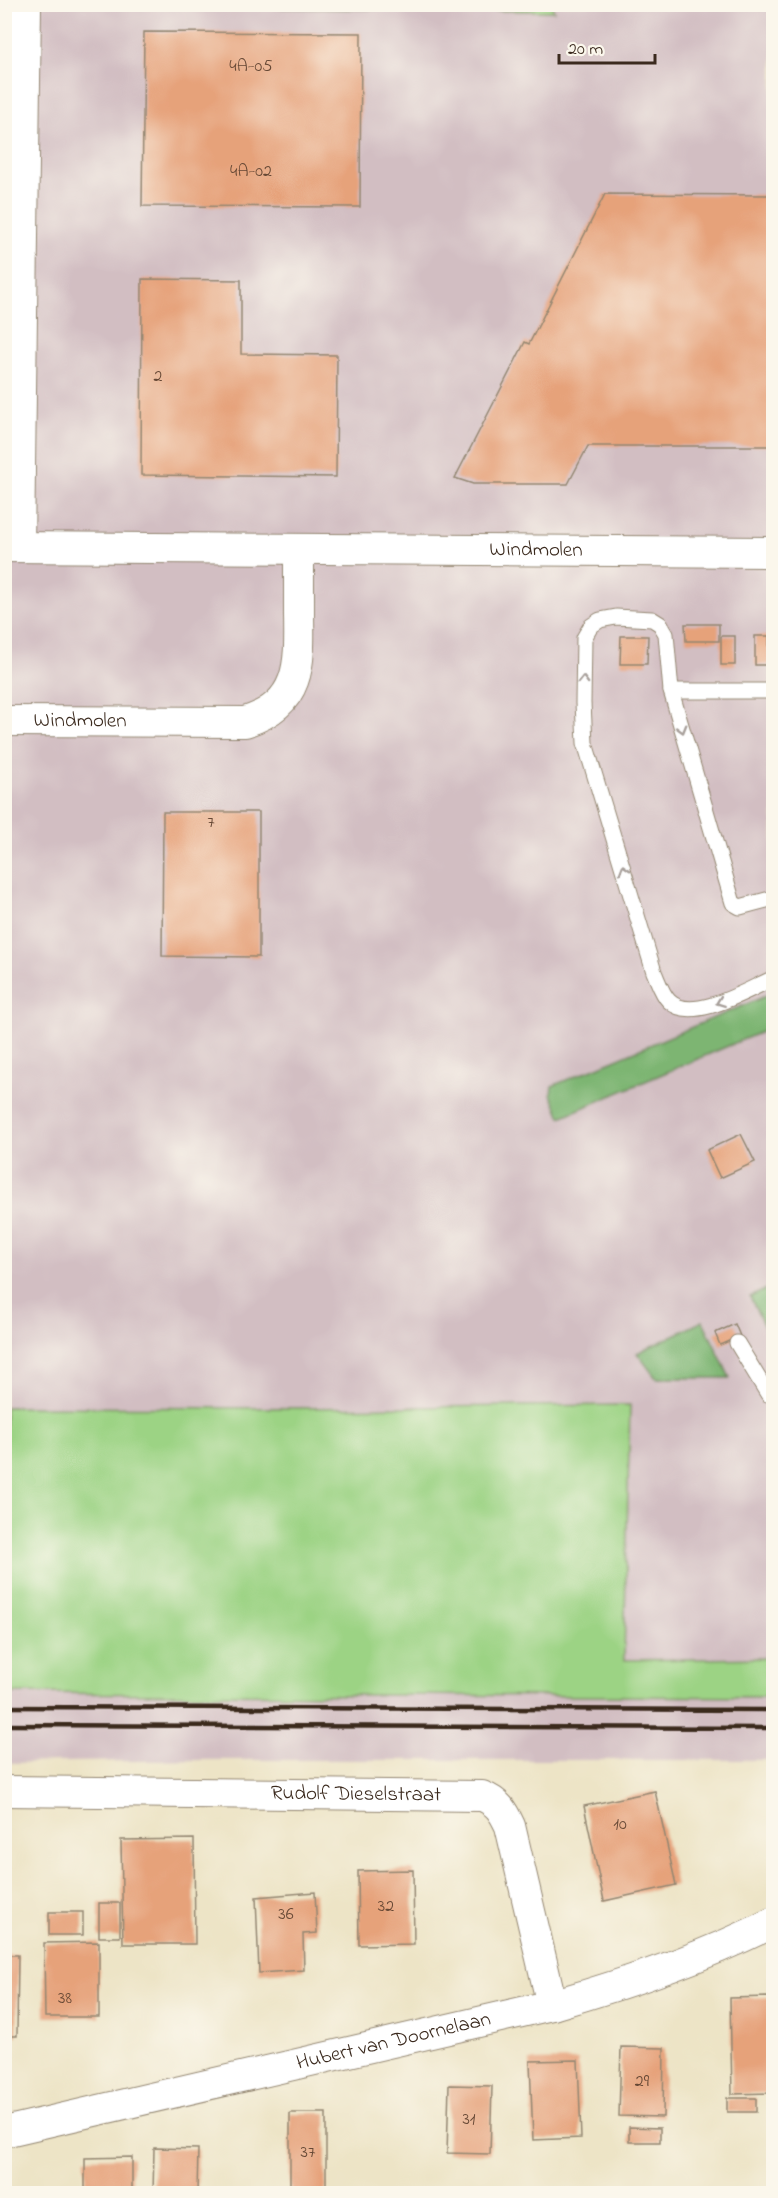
<svg xmlns="http://www.w3.org/2000/svg" width="778" height="2198" font-family="'Indie Flower',sans-serif">
<style>
.industrial{fill:#d2bec2}
.green{fill:#9cd384;stroke:#6c7e51;stroke-width:1.5}
.forest{fill:#7db572;stroke:#5c7048;stroke-width:1.5}
.building{fill:#e6a27a}
.lines{fill:none;stroke-linecap:round;stroke-linejoin:round}
.service-casing{stroke:#948772;stroke-width:17}
.minor-casing{stroke:#948772;stroke-width:32}
.service{stroke:#fff;stroke-width:15}
.minor{stroke:#fff;stroke-width:30}
.rail{stroke:#3b2a1e;stroke-width:4.5}
.oneway{stroke:#a79f9a}
.labels{text-anchor:middle;dominant-baseline:central;stroke-width:6;stroke-linejoin:round;paint-order:stroke}
.number-label{font-size:18px;fill:#664835}
.street-label{font-size:21px;fill:#3b2a1e;stroke:#fbf7ec}
</style>
<rect width="100%" height="100%" fill="#fbf7ec"/>
<filter id="ink" filterUnits="userSpaceOnUse"><feTurbulence type="fractalNoise" baseFrequency=".0167" numOctaves="2"/><feDisplacementMap in="SourceGraphic" scale="12" xChannelSelector="R" yChannelSelector="G"/><feConvolveMatrix kernelMatrix="1 2 1 2 8 2 1 2 1" color-interpolation-filters="sRGB"/></filter>
<filter id="wash" filterUnits="userSpaceOnUse"><feTurbulence type="fractalNoise" baseFrequency=".008" numOctaves="4" result="noise"/><feDisplacementMap in="SourceGraphic" scale="24" xChannelSelector="R" yChannelSelector="G"/><feGaussianBlur stdDeviation="1.35" result="paint"/><feColorMatrix in="noise" values="0 0 0 0 0 0 0 0 0 0 0 0 0 0 0 0 0 1.4 0 .05"/><feComposite in="paint" operator="in"/></filter>
<g filter="url(#wash)">
<rect width="100%" height="100%" fill="#ede4c6"/>
<!-- industrial -->
<g class="industrial">
<path d="M4,5H773V1686L5,1689Z"/>
<path d="M5,1693L773,1697V1760H204L5,1763Z"/>
</g>
<!-- green -->
<g class="green">
<path d="M551,4L554,11L201,7V5Z"/>
<path d="M630,1405L624,1660L773,1658V1697L5,1693V1407L298,1408Z"/>
</g>
<!-- forest -->
<g class="forest">
<path d="M773,993V1027L561,1117L551,1094L552,1086Z"/>
<path d="M773,1286V1345L750,1297Z"/>
<path d="M703,1321L730,1378H656L637,1353Z"/>
</g>
<g id="blocks">
<!-- building -->
<g class="building">
<path d="M144,32L361,33L360,207L142,206Z"/>
<path d="M605,194L774,195V446H588L568,484H473L455,478L525,342L529,344Z"/>
<path d="M142,279L241,280V354L337,355L336,477L141,475Z"/>
<path d="M685,624H719V641H686Z"/>
<path d="M621,636H648L647,664H620Z"/>
<rect x="721" y="636" width="14" height="29"/>
<rect x="755" y="636" width="14" height="29"/>
<path d="M163,812H259V957L162,956Z"/>
<path d="M741,1134L755,1162L720,1178L707,1150Z"/>
<path d="M735,1324L740,1336L720,1345L715,1333Z"/>
<path d="M655,1791L676,1885L604,1901L584,1806Z"/>
<path d="M194,1839L195,1944H123L121,1840Z"/>
<path d="M413,1870L414,1944L359,1945L358,1871Z"/>
<path d="M315,1892L317,1933L303,1934L304,1970L259,1973L256,1897Z"/>
<rect x="99" y="1903" width="21" height="34"/>
<rect x="49" y="1912" width="34" height="23"/>
<path d="M99,1942V2017H45L44,1943Z"/>
<path d="M4,1955H18L17,2036H4Z"/>
<path d="M769,1997L772,2093L732,2094L730,1998Z"/>
<path d="M621,2047L664,2048L663,2117L619,2116Z"/>
<path d="M578,2060L581,2138L533,2140L530,2061Z"/>
<path d="M449,2085L492,2086L490,2154L447,2153Z"/>
<rect x="727" y="2098" width="29" height="14"/>
<rect x="290" y="2113" width="36" height="81"/>
<path d="M629,2127L660,2128V2142H629Z"/>
<path d="M154,2148L198,2149L197,2194H153Z"/>
<path d="M132,2157V2194H85V2158Z"/>
</g>
</g>
</g>
<g filter="url(#ink)">
<use href="#blocks" fill-opacity="0" stroke="#948772" stroke-width="1.5"/>
<g class="lines">
<!-- service casing -->
<g class="service-casing">
<g id="service">
<path d="M671,691H774"/>
<path d="M774,898L740,907L733,903L671,691L666,634L660,624L652,619L616,617L600,620L591,626L584,638L583,703L585,743L654,972C658,981 662,994 669,1001C692,1024 749,989 774,978"/>
<path d="M737,1343L768,1394H774"/>
</g>
</g>
<!-- minor casing -->
<g class="minor-casing">
<g id="minor">
<path id="s1" d="M4,547L774,552"/>
<path d="M19,547L26,4"/>
<path id="s2" d="M4,721L245,722C301,704 300,665 299,614C299,593 299,571 299,549"/>
<path id="s3" d="M4,1791L482,1796C498,1802 503,1811 510,1826L552,2005"/>
<path id="s4" d="M4,2132L552,2005C629,1983 703,1958 774,1922"/>
</g>
</g>
<!-- service -->
<use href="#service" class="service"/>
<!-- minor -->
<use href="#minor" class="minor"/>
<!-- rail -->
<g class="rail">
<path d="M4,1707L774,1710"/>
<path d="M4,1725L774,1728"/>
</g>
</g>
<!-- one-way arrows -->
<defs><path id="oneway-chevron" d="M-2-3.5L2.5 0L-2 3.5" fill="none" stroke-width="1.6" stroke-linecap="round" stroke-linejoin="round" transform="scale(1.5)"/></defs>
<g class="oneway">
<use href="#oneway-chevron" transform="translate(583 680) rotate(-89)"/>
<use href="#oneway-chevron" transform="translate(682 729) rotate(74)"/>
<use href="#oneway-chevron" transform="translate(624 869) rotate(-107)"/>
<use href="#oneway-chevron" transform="translate(720 1002) rotate(159)"/>
</g>
</g>
<g class="labels">
<!-- number labels -->
<g class="number-label">
<text x="251" y="67">4A-05</text>
<text x="251" y="172">4A-02</text>
<text x="158" y="377">2</text>
<text x="211" y="823">7</text>
<text x="620" y="1825">10</text>
<text x="386" y="1907">32</text>
<text x="286" y="1915">36</text>
<text x="65" y="1999">38</text>
<text x="642" y="2082">29</text>
<text x="469" y="2120">31</text>
<text x="308" y="2153">37</text>
</g>
<!-- street labels -->
<g class="street-label">
<text stroke="none"><textPath href="#s1" startOffset="532">Windmolen</textPath></text>
<text stroke="none"><textPath href="#s2" startOffset="76">Windmolen</textPath></text>
<text stroke="none"><textPath href="#s3" startOffset="352">Rudolf Dieselstraat</textPath></text>
<text stroke="none"><textPath href="#s4" startOffset="400">Hubert van Doornelaan</textPath></text>
</g>
</g>
<!-- margin -->
<rect width="778" height="2198" fill="none" stroke="#fbf7ec" stroke-width="24"/>
<!-- scale -->
<path d="M559 54v9h96v-9" fill="none" stroke="#3b2a1e" stroke-width="3"/>
<text x="568" y="54" font-size="18" fill="#3b2a1e" stroke="#fbf7ec" stroke-width="4.5" paint-order="stroke">20 m</text>
</svg>
